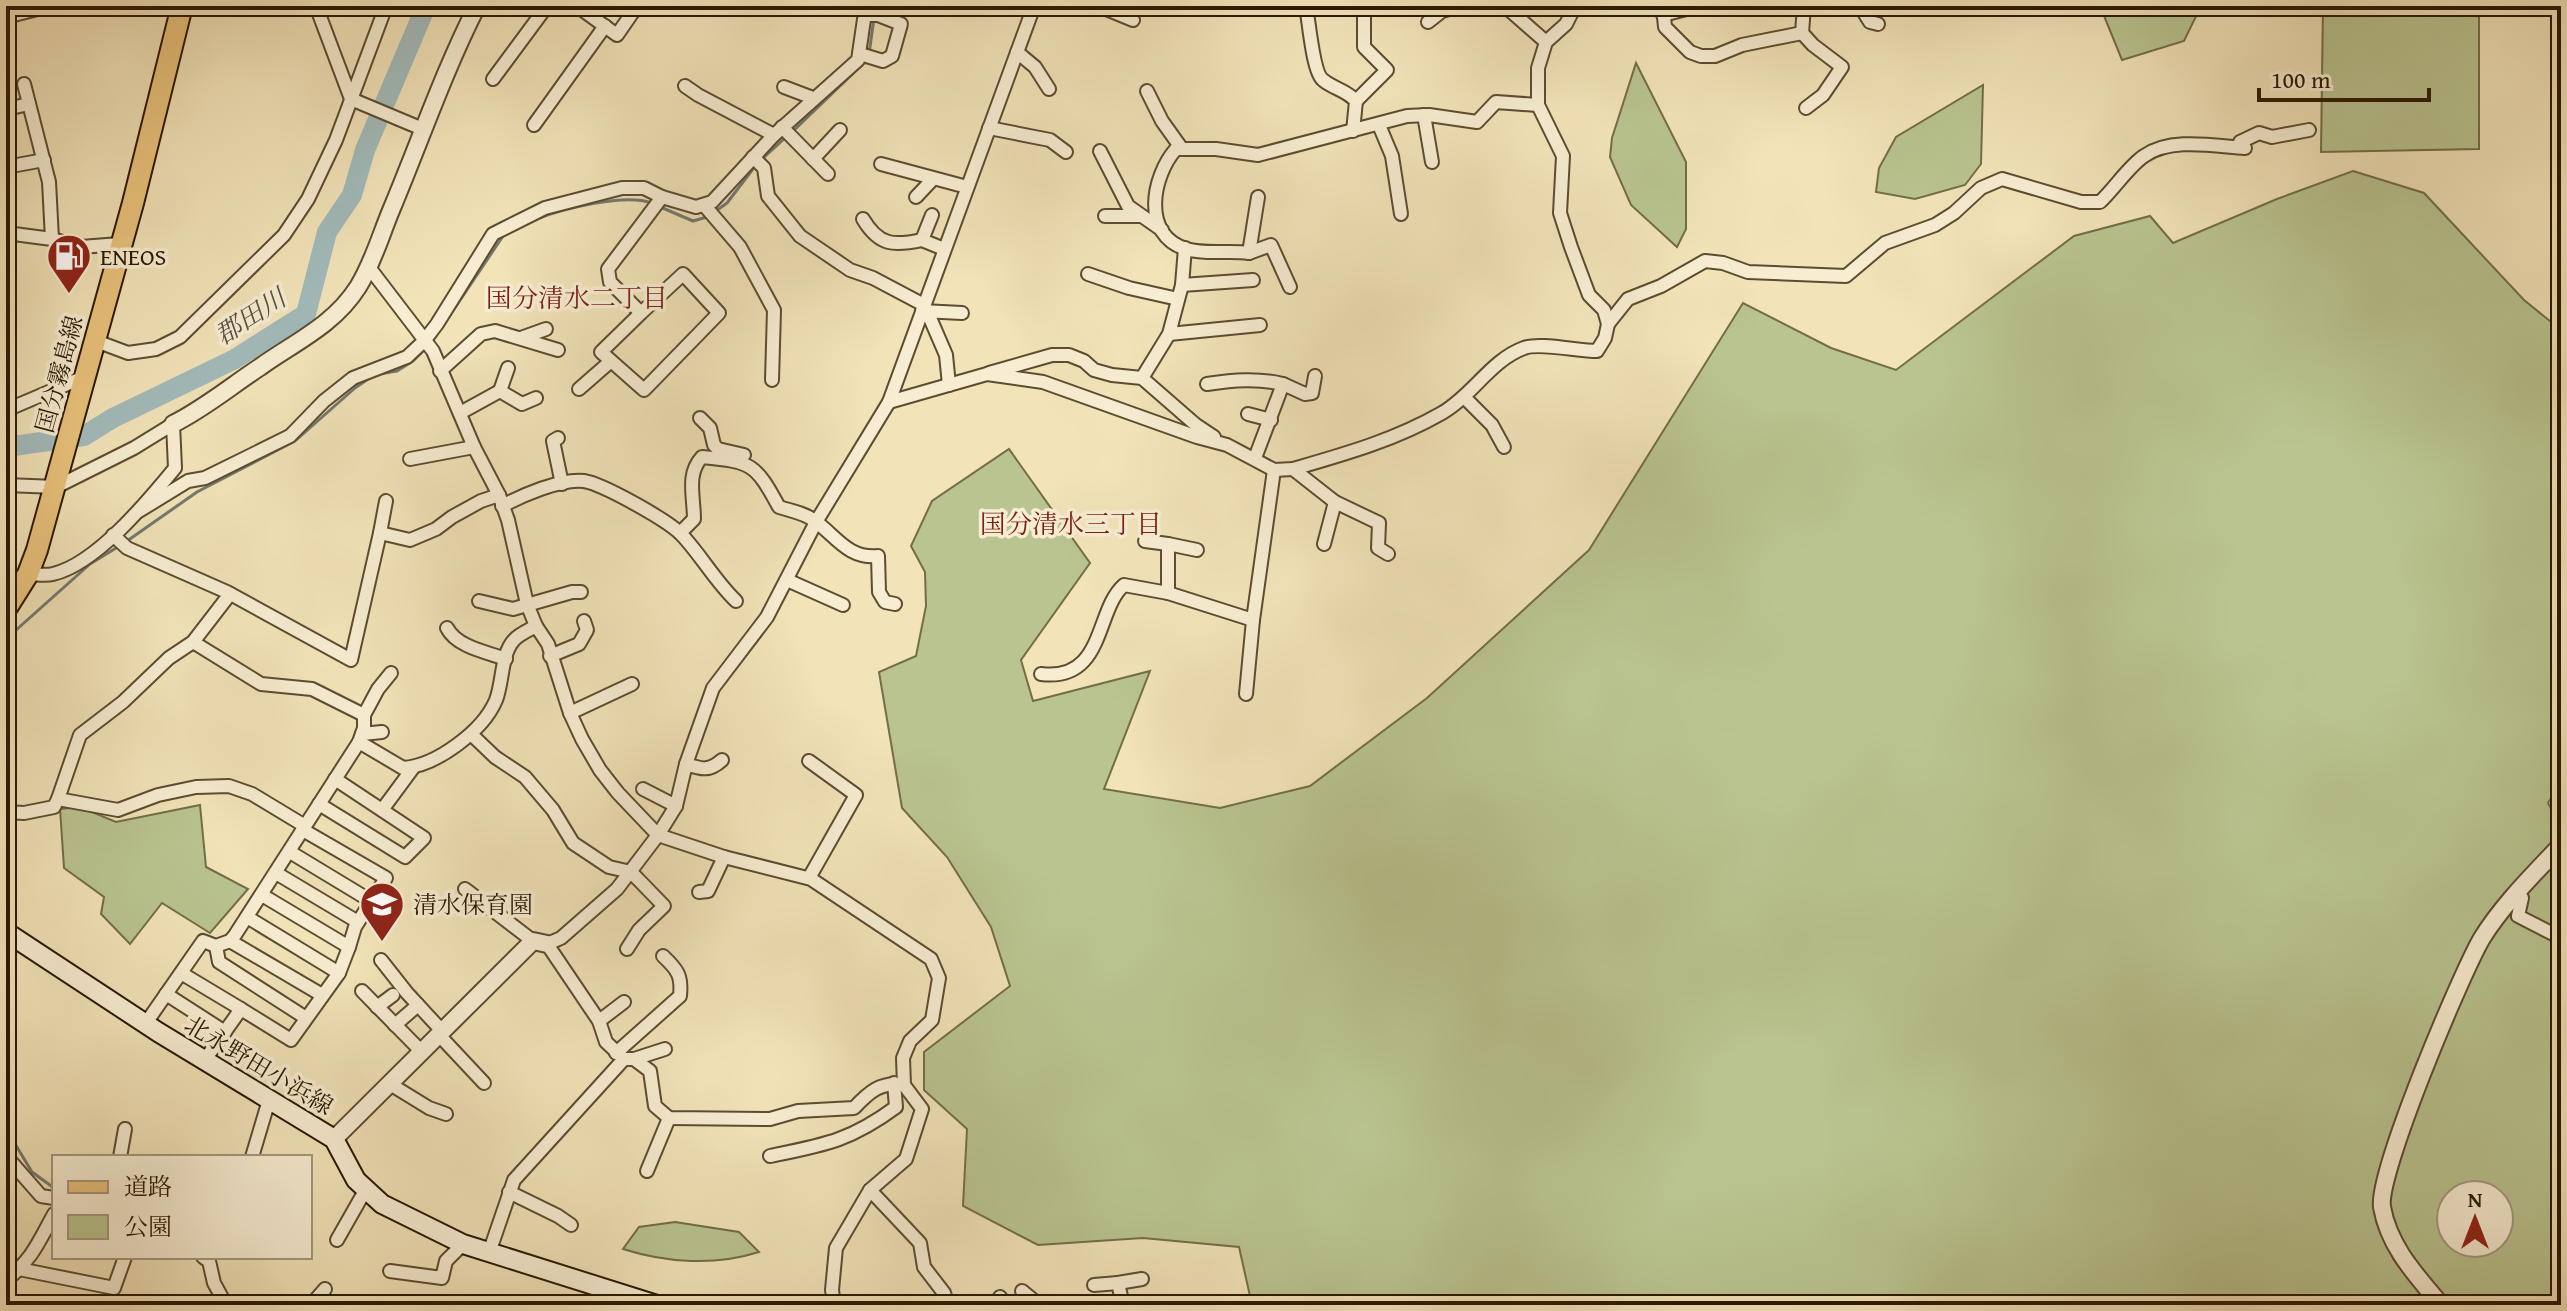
<svg xmlns="http://www.w3.org/2000/svg" width="2567" height="1311" font-family="'Gentium Book Plus','Noto Serif JP',serif">
<style>
.green{fill:#b9c490;stroke:#726e49;stroke-width:2;fill-rule:evenodd}
.lines{fill:none;stroke-linecap:round;stroke-linejoin:round}
.stream{stroke:#727a71;stroke-width:3}
.river{stroke:#a2bbbb;stroke-width:20}
.minor-casing{stroke:#5c4c30;stroke-width:16}
.tertiary-casing{stroke:#5c4c30;stroke-width:20}
.secondary-casing{stroke:#2a1902;stroke-width:22}
.primary-casing{stroke:#2a1902;stroke-width:24}
.minor{stroke:#f7edd2;stroke-width:12}
.tertiary{stroke:#f7edd2;stroke-width:16}
.secondary{stroke:#f7edd2;stroke-width:18}
.primary{stroke:#e9c27c;stroke-width:20}
.labels{text-anchor:middle;dominant-baseline:central;stroke-width:7;stroke-linejoin:round;paint-order:stroke}
.poi-label{font-size:24px;fill:#2a1902;stroke:#f7edd2;text-anchor:start}
.street-label{font-size:24px;fill:#2a1902;stroke:#f7edd2}
.neighbourhood-label{font-size:26px;fill:#7a1f14;stroke:#f7edd2}
.water-label{font-size:26px;font-style:italic;fill:#545243;stroke:#f7edd2}
</style>
<rect width="100%" height="100%" fill="#f2e3b9"/>
<filter id="stains"><feTurbulence type="fractalNoise" baseFrequency=".0025" numOctaves="4"/><feColorMatrix values="0 0 0 0 .2 0 0 0 0 .09 0 0 0 0 .02 0 0 0 .5 -.17"/></filter>
<radialGradient id="worn" r=".72"><stop offset=".6" stop-color="#630" stop-opacity="0"/><stop offset="1" stop-color="#630" stop-opacity=".3"/></radialGradient>
<!-- green -->
<g class="green">
<path d="M2100,6H2201L2184,41L2122,60Z"/>
<path d="M2323,6H2479V149L2321,152Z"/>
<path d="M1636,63L1686,162V229L1677,247L1631,205L1610,157L1612,138Z"/>
<path d="M1983,85L1981,164L1965,185L1915,199L1876,192L1879,168L1896,137Z"/>
<path d="M2353,171L2424,193L2524,300L2561,330V782L2548,803L2561,828V1305H1252L1239,1247L1143,1238L1038,1245L963,1206L967,1129L924,1090V1052L1010,986L991,927L947,857L902,808L879,672L916,656L926,606L925,572L911,546L932,501L1009,449L1090,563L1021,660L1033,701L1150,671L1104,789L1220,808L1310,786L1427,698L1589,550L1743,303L1831,348L1896,370L2074,236L2150,216L2173,243L2277,199ZM2451,1195H2499V1243H2451Z"/>
<path d="M200,805L206,867L248,889L210,933L162,903L130,944L101,914L104,897L64,868L60,809L80,807L116,822Z"/>
<path d="M675,1222L739,1232L759,1252C715,1266 667,1263 623,1249L639,1227Z"/>
</g>
<g class="lines">
<!-- stream -->
<g class="stream">
<path d="M869,54L874,18"/>
<path d="M791,133L866,61"/>
<path d="M761,160L785,138"/>
<path d="M658,206L693,221L707,217"/>
<path d="M713,213L727,203L756,165"/>
<path d="M534,220C561,209 625,193 651,203"/>
<path d="M432,342L503,236"/>
<path d="M127,541L197,492L295,441L355,388L374,375L397,371L413,361L426,348"/>
<path d="M6,639L90,564L121,545"/>
<path d="M6,1035V1037"/>
<path d="M6,1129L32,1172L54,1188"/>
<path d="M228,1297L236,1305"/>
</g>
<!-- river -->
<path class="river" d="M6,447L84,436L113,418L235,359L306,314L327,232L352,195L365,150L426,6"/>
<!-- minor casing -->
<g class="minor-casing">
<g id="minor">
<path d="M316,6L351,99L425,130"/>
<path d="M577,6L617,35L637,6"/>
<path d="M1099,6L1133,20"/>
<path d="M1306,6C1309,22 1313,73 1323,80C1334,89 1346,90 1356,101L1353,131"/>
<path d="M1498,6L1506,7L1546,42"/>
<path d="M1663,6L1665,27L1690,52L1701,56H1715L1742,45L1802,33L1804,6"/>
<path d="M1860,6L1870,22L1878,24"/>
<path d="M1663,15L1698,6"/>
<path d="M6,17L49,6"/>
<path d="M1428,22L1442,11L1460,6"/>
<path d="M1802,33L1813,45L1842,67L1823,95L1806,108"/>
<path d="M1017,52L1035,67L1049,89"/>
<path d="M860,54L883,61L892,56L901,24L878,15H865"/>
<path d="M493,79L547,6"/>
<path d="M24,84L49,182L52,239"/>
<path d="M685,86L698,95L774,135"/>
<path d="M784,87L813,98"/>
<path d="M1147,91L1162,121L1182,149"/>
<path d="M1356,101L1387,70L1364,47V6"/>
<path d="M6,109L29,104"/>
<path d="M1424,115L1432,162"/>
<path d="M534,125L605,26"/>
<path d="M1379,125L1392,156L1401,214"/>
<path d="M782,127L828,174"/>
<path d="M989,128L1050,140L1066,152"/>
<path d="M1100,151L1128,206L1162,230"/>
<path d="M753,157L764,168L768,196L800,236L850,270L873,278L924,305"/>
<path d="M813,159L840,130"/>
<path d="M881,164L967,187"/>
<path d="M6,167L44,160"/>
<path d="M916,197L933,179"/>
<path d="M1258,197L1249,253C1229,250 1206,255 1186,249C1141,235 1152,176 1176,149H1216L1258,155L1407,116L1429,115L1477,122L1496,102L1538,105"/>
<path d="M704,205L740,247L774,310L772,380"/>
<path d="M932,215L922,240L944,249"/>
<path d="M1105,216H1139"/>
<path d="M863,219C879,246 894,246 922,240"/>
<path d="M6,233L52,239L81,247L120,244"/>
<path d="M1249,253L1271,245L1290,287"/>
<path d="M368,266L433,351L474,447L499,495L508,520L527,604L536,626L548,644L570,713L582,739L600,770L618,793L658,835L724,857L811,879L931,959L939,978L932,1020L910,1041L903,1058L904,1085L922,1109L906,1159L870,1190L836,1248L832,1290L834,1305"/>
<path d="M1088,274L1129,288L1178,299"/>
<path d="M1182,285L1253,280"/>
<path d="M922,311L962,313"/>
<path d="M927,311L946,355L949,385"/>
<path d="M641,313L601,352L644,390L719,313L683,274L641,313L610,282L608,269L662,197L696,207L712,202L774,135L858,60L866,6"/>
<path d="M1608,324L1628,299L1661,286L1705,261L1723,263L1748,272L1846,276L1885,243L1935,225L1954,213L1981,188L2002,179L2081,202H2100C2114,189 2129,166 2144,156C2171,137 2214,146 2245,148L2240,142L2259,133L2272,137L2309,130"/>
<path d="M1169,334L1260,325"/>
<path d="M521,338L546,329"/>
<path d="M96,341L128,353L156,349L180,337L284,235L308,199L336,140L386,6"/>
<path d="M440,371L481,334L495,331L558,350"/>
<path d="M989,373L1052,355H1069L1084,361L1094,370L1112,375L1142,378L1196,425L1214,437"/>
<path d="M1142,378L1169,334L1182,285L1185,248"/>
<path d="M1207,384C1234,380 1257,378 1283,384L1255,458"/>
<path d="M1283,384L1305,394L1312,393L1315,376"/>
<path d="M579,389L611,361"/>
<path d="M500,391L508,368"/>
<path d="M1464,397L1492,425L1504,447"/>
<path d="M889,402L987,374L1043,382L1197,437L1227,445L1274,470L1293,469C1345,454 1395,440 1442,413C1473,395 1491,360 1524,348C1539,342 1578,351 1597,351L1605,338L1608,324L1604,310L1589,295L1571,247L1560,213L1563,156L1538,105V68L1546,42L1566,24L1575,6"/>
<path d="M6,408H11L84,377"/>
<path d="M460,413L500,391L522,404L536,398"/>
<path d="M1248,414L1271,420"/>
<path d="M700,418L710,428L714,445L718,449L744,455"/>
<path d="M558,438L553,441L562,484"/>
<path d="M410,459L474,447"/>
<path d="M1293,469L1335,502L1379,523L1378,548L1388,554"/>
<path d="M6,485L56,487L134,448L173,424L175,468C148,501 96,564 53,574C45,576 36,574 28,574"/>
<path d="M502,506C521,496 561,478 584,481C603,484 667,520 681,534C701,555 715,581 736,601"/>
<path d="M139,511L188,481L205,478L290,436L324,401L353,378L407,357L424,341L437,324L493,234L545,208L622,188H644L662,197"/>
<path d="M380,533L386,501"/>
<path d="M680,533L694,519C694,497 686,474 702,457C752,462 755,463 779,507C791,511 805,513 815,521C836,536 848,559 878,556L879,592L885,602L895,604"/>
<path d="M113,535L127,548L227,592L351,660L380,533L410,540L436,529L452,517L481,501L499,495"/>
<path d="M1145,541L1168,544"/>
<path d="M1324,544L1335,502"/>
<path d="M787,580L843,605"/>
<path d="M1168,593V544L1197,550"/>
<path d="M230,594L193,642L169,658L123,702L80,735L58,799L118,810L158,795L196,787L229,786L252,794L305,826"/>
<path d="M479,601L513,609L572,592H581"/>
<path d="M447,628C457,647 486,652 506,659"/>
<path d="M193,642L261,684L312,689L364,715V728L359,742"/>
<path d="M550,656L579,644L587,630L584,621"/>
<path d="M1041,674C1105,682 1095,610 1124,585L1168,593L1253,620"/>
<path d="M1246,694L1253,620L1274,470"/>
<path d="M570,713L632,684"/>
<path d="M364,715L378,689L391,673"/>
<path d="M362,734L382,732"/>
<path d="M471,734L495,757L525,777L553,810L573,843L609,867L631,872L664,906L639,930L627,949"/>
<path d="M686,764C701,769 709,772 722,760"/>
<path d="M643,789L676,806"/>
<path d="M319,804L405,857L424,838L335,779"/>
<path d="M382,810L413,768"/>
<path d="M6,812L24,813L54,807L58,799"/>
<path d="M303,830L386,878L355,927L349,947"/>
<path d="M290,852L371,901"/>
<path d="M276,873L358,922"/>
<path d="M809,878L856,795L809,761"/>
<path d="M465,889L533,941"/>
<path d="M699,892L708,891L724,857"/>
<path d="M2515,893L2522,898L2518,916L2561,938"/>
<path d="M262,895L349,947L339,973"/>
<path d="M230,941L322,995"/>
<path d="M216,946L219,962L306,1018"/>
<path d="M381,960L407,993L443,1032"/>
<path d="M181,973L241,1009"/>
<path d="M362,991L422,1052"/>
<path d="M166,994L225,1032"/>
<path d="M377,1007L393,995"/>
<path d="M599,1021L624,1002"/>
<path d="M146,1023L203,941L216,946L230,941L235,935L359,742L403,768C436,766 483,731 496,700C503,682 501,654 514,640C519,634 529,630 536,626"/>
<path d="M395,1025L418,1005"/>
<path d="M439,1035L484,1083"/>
<path d="M616,1053L680,996C682,976 678,970 663,956"/>
<path d="M624,1059H634L650,1071L655,1106L669,1118L770,1119L798,1111L854,1108C869,1092 881,1081 904,1085"/>
<path d="M634,1059L665,1049"/>
<path d="M204,1061L241,1009L291,1040L339,973L247,917"/>
<path d="M390,1084L429,1108L446,1114"/>
<path d="M6,1156L41,1196L54,1198"/>
<path d="M770,1156C824,1145 850,1141 896,1107L894,1083"/>
<path d="M120,1157L125,1129"/>
<path d="M252,1157L269,1100"/>
<path d="M647,1171L669,1118"/>
<path d="M870,1190L920,1243L924,1267L944,1293L948,1305"/>
<path d="M509,1192L558,1216L571,1225"/>
<path d="M337,1240L366,1189"/>
<path d="M489,1253L514,1180L624,1059L606,1042L599,1021L547,944L561,938L617,889L658,835L676,806L686,764L713,688L767,617L816,522L889,402L1034,6"/>
<path d="M203,1257L209,1261L214,1283L226,1305"/>
<path d="M19,1269L114,1288L125,1257"/>
<path d="M390,1271L442,1278L446,1261L463,1244"/>
<path d="M6,1281C34,1256 37,1245 54,1214"/>
<path d="M1118,1283L1142,1279"/>
<path d="M1094,1285L1118,1283L1123,1305"/>
<path d="M1022,1291L1039,1305"/>
<path d="M1000,1297L1006,1305"/>
<path d="M311,1305L325,1289"/>
</g>
</g>
<!-- tertiary casing -->
<g class="tertiary-casing">
<g id="tertiary">
<path d="M173,424C205,408 231,386 260,367C295,342 334,325 358,287C373,263 381,234 392,208C420,141 444,71 477,6"/>
<path d="M334,1139L533,941L547,944"/>
<path d="M2441,1305C2416,1275 2389,1247 2382,1207C2377,1173 2461,974 2482,938C2504,903 2533,875 2561,845"/>
</g>
</g>
<!-- secondary casing -->
<g class="secondary-casing">
<path id="secondary" d="M6,932L158,1032L334,1139L356,1180L382,1204L463,1244L657,1305"/>
</g>
<!-- primary casing -->
<g class="primary-casing">
<path id="primary" d="M6,609L28,574L37,550L133,203L182,6"/>
</g>
<!-- minor -->
<use href="#minor" class="minor"/>
<!-- tertiary -->
<use href="#tertiary" class="tertiary"/>
<!-- secondary -->
<use href="#secondary" class="secondary"/>
<!-- primary -->
<use href="#primary" class="primary"/>
</g>
<!-- icons -->
<defs>
<g id="fuel-pin" transform="scale(2.3)"><path d="M0 17L-7.5 6A9.5 9.5 0 1 1 7.5 6Z" fill="#8f2418" stroke="#f7edd2"/><path d="M-5.5-6h7V0h2V4h1.3V-2.5L3-4.5l.8-.8L6-3V5H2.5V1h-1V6h-7ZM-4.2-4.7v3.2H.2V-4.7Z" fill="#fff"/></g>
<g id="school-pin" transform="scale(2.3)"><path d="M0 17L-7.5 6A9.5 9.5 0 1 1 7.5 6Z" fill="#8f2418" stroke="#f7edd2"/><path d="M0-5L7-2L0 1L-7-2ZM-4 1L0 2.5L4 1V4Q0 6-4 4Z" fill="#fff"/></g>
</defs>
<g fill-rule="evenodd">
<use href="#fuel-pin" x="69" y="256"/>
<use href="#school-pin" x="382" y="904"/>
</g>
<g class="labels">
<!-- poi labels -->
<g class="poi-label">
<text x="100" y="256">ENEOS</text>
<text x="413" y="904">清水保育園</text>
</g>
<!-- street labels -->
<g class="street-label">
<text transform="translate(59 374) rotate(-75)">国分霧島線</text>
<text transform="translate(259 1065) rotate(31)">北永野田小浜線</text>
</g>
<!-- neighbourhood labels -->
<g class="neighbourhood-label">
<text x="577" y="297">国分清水二丁目</text>
<text x="1071" y="523">国分清水三丁目</text>
</g>
<!-- water labels -->
<g class="water-label">
<text transform="translate(250 316) rotate(-33)">郡田川</text>
</g>
</g>
<!-- margin -->
<rect width="2567" height="1311" fill="none" stroke="#f2e3b9" stroke-width="32"/>
<rect x="8" y="8" width="2551" height="1295" fill="none" stroke="#2a1902" stroke-width="4"/>
<rect x="16" y="16" width="2535" height="1279" fill="none" stroke="#2a1902" stroke-width="2"/>
<!-- legend -->
<rect x="52" y="1155" width="260" height="104" fill="#f7edd2" stroke="#a5987f" stroke-width="2"/>
<rect x="68" y="1181" width="40" height="12" fill="#e9c27c" stroke="#a5987f" stroke-width="2"/>
<text x="124" y="1195" font-size="24" fill="#2a1902">道路</text>
<rect x="68" y="1215" width="40" height="24" fill="#b9c490" stroke="#a5987f" stroke-width="2"/>
<text x="124" y="1235" font-size="24" fill="#2a1902">公園</text>
<!-- north arrow -->
<g transform="translate(2475 1219)"><circle r="38" fill="#f7edd2" stroke="#a5987f" stroke-width="2"/>
<path d="M0-6L14 30L0 20L-14 30Z" fill="#8f2418"/>
<text y="-12" font-size="22" font-weight="bold" text-anchor="middle" fill="#2a1902">N</text>
</g>
<!-- scale -->
<path d="M2259 88v12h170v-12" fill="none" stroke="#2a1902" stroke-width="4"/>
<text x="2271" y="88" font-size="24" fill="#2a1902" stroke="#f7edd2" stroke-width="6" paint-order="stroke">100 m</text>
<rect width="100%" height="100%" filter="url(#stains)"/>
<rect width="100%" height="100%" fill="url(#worn)"/>
</svg>
